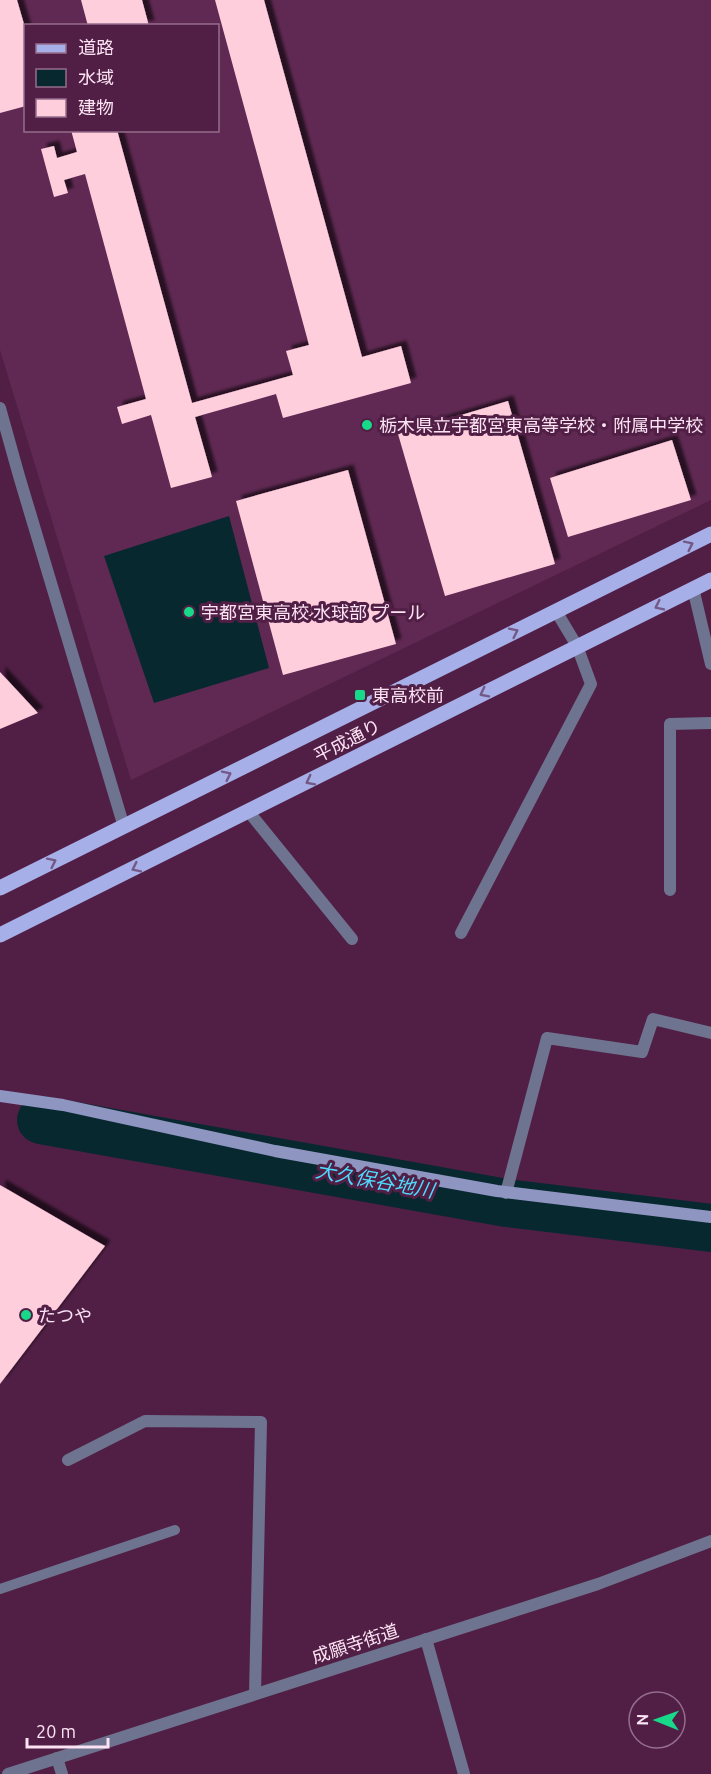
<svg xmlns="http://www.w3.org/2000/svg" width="711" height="1774" font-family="Ubuntu,'Noto Sans JP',sans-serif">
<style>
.built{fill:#602953;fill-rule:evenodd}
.water{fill:#082830}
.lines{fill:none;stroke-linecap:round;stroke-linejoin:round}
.river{stroke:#082830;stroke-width:48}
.building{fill:#ffcedd;filter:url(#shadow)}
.lane{stroke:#6e738f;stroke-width:10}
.street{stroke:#6e738f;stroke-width:12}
.secondary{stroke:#8e95c1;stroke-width:12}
.primary{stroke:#a7afe8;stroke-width:15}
.oneway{stroke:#735986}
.poi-dot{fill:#17d989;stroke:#511f45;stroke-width:2}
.labels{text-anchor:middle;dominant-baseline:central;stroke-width:6;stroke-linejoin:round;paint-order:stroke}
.poi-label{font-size:18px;fill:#fce3f4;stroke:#511f45;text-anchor:start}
.street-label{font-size:18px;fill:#fce3f4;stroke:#511f45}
.water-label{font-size:20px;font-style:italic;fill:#4edafc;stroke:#511f45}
</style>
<defs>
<filter id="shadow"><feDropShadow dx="5.5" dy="-5.5" stdDeviation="1.5" flood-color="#0009"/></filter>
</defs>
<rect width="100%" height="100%" fill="#511f45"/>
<!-- built -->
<path class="built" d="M0,0H711V500L131,780L0,350ZM26,26H218V130H26Z"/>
<!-- water -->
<path class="water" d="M229,516L269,668L154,703L104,556Z"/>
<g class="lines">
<!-- river -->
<path class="river" d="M41,1120L507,1203L711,1228"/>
</g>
<!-- building -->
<g class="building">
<path d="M0,0H17L26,31V106L0,113Z"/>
<path d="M81,0H142L149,26H88Z"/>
<path d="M215,0H264L362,357L401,346L411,383L283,418L276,394L195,417L212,477L171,488L151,415L122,424L117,407L146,399L85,174L64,180L68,193L54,197L41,149L54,146L57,158L77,152L71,130H117L192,403L293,375L286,351L309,345Z"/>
<path d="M508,401L555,564L445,596L398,434Z"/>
<path d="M672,440L691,500L568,537L550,478Z"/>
<path d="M348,470L396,644L283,675L236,501Z"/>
<path d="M0,672L38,713L0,729Z"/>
<path d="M0,1185L105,1246L0,1384Z"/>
</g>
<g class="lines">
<!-- lane -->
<path class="lane" d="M0,1589L175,1530"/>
<!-- street -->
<g class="street">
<path d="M0,408L19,476L124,827"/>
<path d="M693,588L711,664"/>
<path d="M249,812L352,939"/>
<path d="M670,890V724L711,723"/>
<path d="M461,933L591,684L577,646L556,611"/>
<path d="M506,1193L547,1038L642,1052L653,1019L711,1033"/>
<path d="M68,1460L145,1421L261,1422L255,1694"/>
<path d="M426,1639L464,1774"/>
<path d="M57,1758L62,1774"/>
<path d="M8,1774L598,1584L711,1541"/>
</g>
<!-- secondary -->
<path class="secondary" d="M0,1096L63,1105L275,1151L497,1191L711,1217"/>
<!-- primary -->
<g class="primary">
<path d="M0,888L711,534"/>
<path d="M0,935L711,580"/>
</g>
</g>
<!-- one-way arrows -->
<defs><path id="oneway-chevron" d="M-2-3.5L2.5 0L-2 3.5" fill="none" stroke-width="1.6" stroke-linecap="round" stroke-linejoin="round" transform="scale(1.5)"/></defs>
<g class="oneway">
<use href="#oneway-chevron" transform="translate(689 545) rotate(-26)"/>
<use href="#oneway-chevron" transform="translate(659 606) rotate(154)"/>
<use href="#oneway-chevron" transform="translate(514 632) rotate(-26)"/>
<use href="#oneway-chevron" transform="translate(484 693) rotate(153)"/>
<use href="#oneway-chevron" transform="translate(227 775) rotate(-26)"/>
<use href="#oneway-chevron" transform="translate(310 781) rotate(153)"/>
<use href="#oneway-chevron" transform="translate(52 862) rotate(-26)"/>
<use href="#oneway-chevron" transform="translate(136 868) rotate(154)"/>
</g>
<!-- markers -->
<g class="poi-dot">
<circle cx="367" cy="425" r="6"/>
<circle cx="189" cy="612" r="6"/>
<rect x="354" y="689" width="12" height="12" rx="3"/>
<circle cx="26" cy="1315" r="6"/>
</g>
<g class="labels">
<!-- poi labels -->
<g class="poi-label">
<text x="379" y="425">栃木県立宇都宮東高等学校・附属中学校</text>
<text x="201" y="612">宇都宮東高校 水球部 プール</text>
<text x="372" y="695">東高校前</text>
<text x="38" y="1315">たつや</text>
</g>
<!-- street labels -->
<g class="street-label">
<text transform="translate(347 740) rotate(-27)">平成通り</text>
<text transform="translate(355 1643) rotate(-18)">成願寺街道</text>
</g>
<!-- water labels -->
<g class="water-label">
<text transform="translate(375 1180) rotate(10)">大久保谷地川</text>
</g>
</g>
<!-- legend -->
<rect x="24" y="24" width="195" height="108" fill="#511f45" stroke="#956d8b" stroke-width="1.5"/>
<rect x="36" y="44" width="30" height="9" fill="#a7afe8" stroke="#956d8b" stroke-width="1.5"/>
<text x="78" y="54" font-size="18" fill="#fce3f4">道路</text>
<rect x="36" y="69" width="30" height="18" fill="#082830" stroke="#956d8b" stroke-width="1.5"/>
<text x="78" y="84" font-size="18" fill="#fce3f4">水域</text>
<rect x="36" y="99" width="30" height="18" fill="#ffcedd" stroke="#956d8b" stroke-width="1.5"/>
<text x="78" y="114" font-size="18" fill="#fce3f4">建物</text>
<!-- north arrow -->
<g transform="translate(657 1720) rotate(271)"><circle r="28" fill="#511f45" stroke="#956d8b" stroke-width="1.5"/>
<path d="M0-4.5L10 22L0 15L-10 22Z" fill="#17d989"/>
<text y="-9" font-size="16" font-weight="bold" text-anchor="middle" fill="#fce3f4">N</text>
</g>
<!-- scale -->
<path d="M27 1738v9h81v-9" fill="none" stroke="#fce3f4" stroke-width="3"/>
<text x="36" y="1738" font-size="18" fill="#fce3f4" stroke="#511f45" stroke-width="4.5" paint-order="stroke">20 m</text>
</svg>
